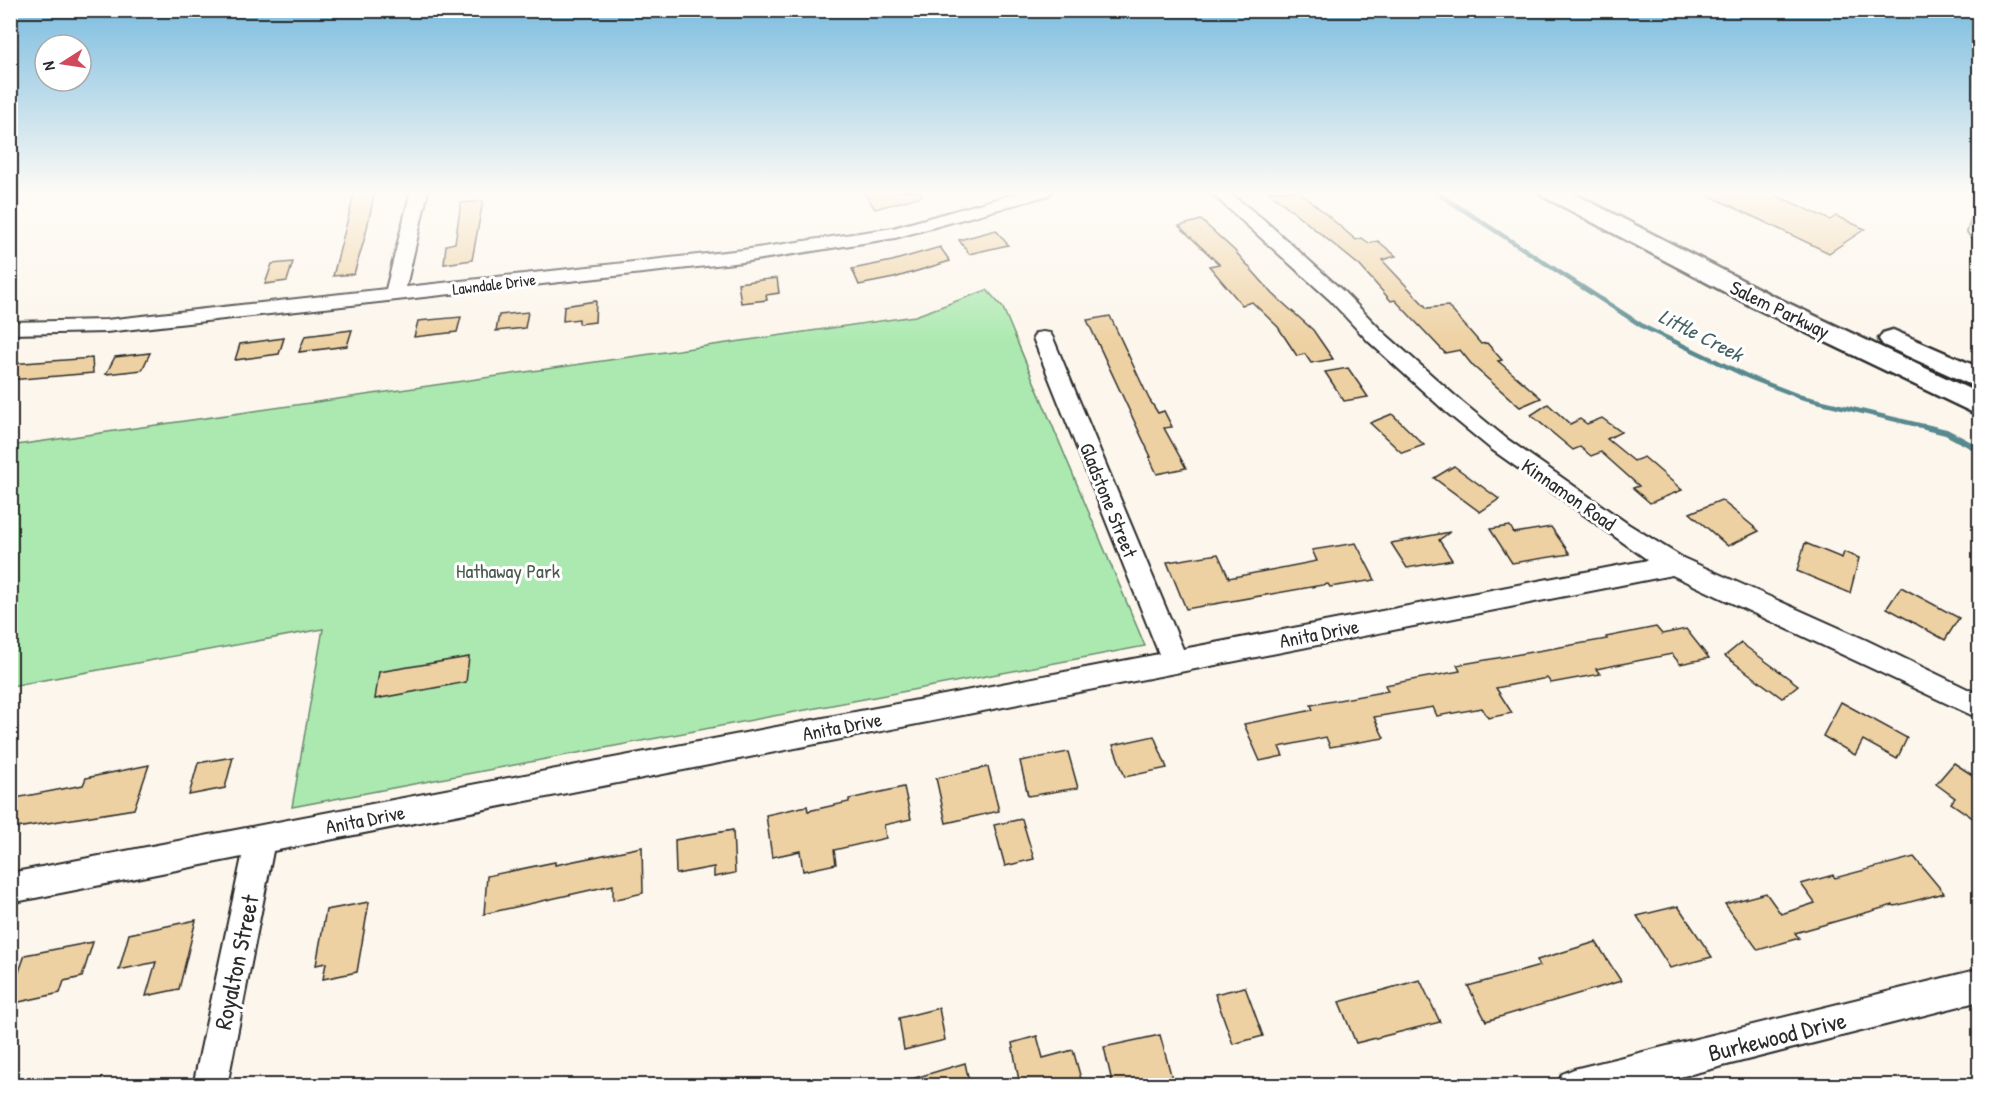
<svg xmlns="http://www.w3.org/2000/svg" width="1990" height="1096" font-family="'Patrick Hand',sans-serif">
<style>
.green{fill:#abe9b0;stroke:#6b8a6e;stroke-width:1.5}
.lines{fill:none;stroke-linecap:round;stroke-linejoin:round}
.stream-far1{stroke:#59898f;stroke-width:4.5}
.stream{stroke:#59898f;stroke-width:6}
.building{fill:#eed1a2;stroke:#2b2b2b;stroke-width:1.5}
.minor-casing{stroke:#2b2b2b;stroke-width:4}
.motorway-casing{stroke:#2b2b2b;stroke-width:5}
.minor{fill:#fff;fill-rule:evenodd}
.motorway{fill:#fff;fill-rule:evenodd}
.labels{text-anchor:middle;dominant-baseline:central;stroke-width:6;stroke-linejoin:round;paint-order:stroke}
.far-street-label{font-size:16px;fill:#2b2b2b;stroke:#fff}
.street-label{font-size:20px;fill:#2b2b2b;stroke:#fff}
.park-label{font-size:20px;fill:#4b5a4c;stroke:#fff}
.water-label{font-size:21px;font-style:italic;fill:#466265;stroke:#fff}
.near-street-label{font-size:24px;fill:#2b2b2b;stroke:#fff}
</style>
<rect width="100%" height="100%" fill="#fcf6ec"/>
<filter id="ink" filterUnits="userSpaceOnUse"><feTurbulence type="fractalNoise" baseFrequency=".0167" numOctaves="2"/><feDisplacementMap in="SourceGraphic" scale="12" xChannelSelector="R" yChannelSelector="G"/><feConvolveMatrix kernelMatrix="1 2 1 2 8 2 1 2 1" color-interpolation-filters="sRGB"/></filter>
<g filter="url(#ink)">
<!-- green -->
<path class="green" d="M987,290L1003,308L1145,646L292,807L323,629L11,686L10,446L915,316Z"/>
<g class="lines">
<!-- stream-far1 -->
<path class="stream-far1" d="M1434,191L1644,327L1749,377L1801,397L1931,428"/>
<!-- stream -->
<path class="stream" d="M1925,427L1946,432L1980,450"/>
</g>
<!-- building -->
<g class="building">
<path d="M355,191H375L365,237L354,274L333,276Z"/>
<path d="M863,191H922V196L875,209Z"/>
<path d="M1268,191H1299L1356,240L1362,238L1369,243L1378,241L1396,256L1382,260L1427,308L1448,306L1481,344L1487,343L1502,360L1498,361L1541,398L1520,407L1473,366L1460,350L1445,353L1395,300L1391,301L1360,266Z"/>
<path d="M1700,191H1767L1830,220L1836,216L1865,229L1829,253Z"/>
<path d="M483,201L472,260L444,264L446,245L455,243L461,203Z"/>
<path d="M1201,220L1234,250L1273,294L1313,330L1333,359L1311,363L1305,354L1297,356L1278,327L1252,302L1242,305L1209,266L1219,264L1179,226Z"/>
<path d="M996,230L1008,245L969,254L959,240Z"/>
<path d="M940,247L950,261L894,278L859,285L852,269L892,261Z"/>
<path d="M293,262L287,281L265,284L272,264Z"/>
<path d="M777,278L779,293L766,295L767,300L741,303L738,283Z"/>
<path d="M596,301L595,322L579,324V319L563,321L564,306Z"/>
<path d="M528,312L525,328L496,331L499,315Z"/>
<path d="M1110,316L1149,399L1158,413L1164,411L1172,427L1164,428L1186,468L1157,474L1149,457H1151L1087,320Z"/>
<path d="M461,317L457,332L414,337L418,321Z"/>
<path d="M352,330L347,346L299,352L305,336Z"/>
<path d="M284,338L279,354L235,360L240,344Z"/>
<path d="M150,353L142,370L106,374L115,357Z"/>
<path d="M92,358L93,373L10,380V364Z"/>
<path d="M1348,368L1368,397L1344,401L1325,372Z"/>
<path d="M1548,404L1570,424L1580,419L1587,424L1602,418L1621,432L1607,439L1634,461L1644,457L1682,490L1650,503L1633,488L1639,486L1601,452L1591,456L1580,447L1573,450L1531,415Z"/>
<path d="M1392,414L1424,445L1402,453L1370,423Z"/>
<path d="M1454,466L1499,499L1480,512L1434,478Z"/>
<path d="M1721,500L1759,531L1728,546L1690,513Z"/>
<path d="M1510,526L1514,533L1551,527L1570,554L1512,563L1490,529Z"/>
<path d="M1450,532L1439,540L1452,560L1407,568L1391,543Z"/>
<path d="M1356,543L1375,580L1330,587L1328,584L1186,609L1167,562L1218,554L1229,578L1317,561L1312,550Z"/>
<path d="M1805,543L1842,558L1844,552L1859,558L1850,593L1797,571Z"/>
<path d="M1901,587L1959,618L1945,640L1887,608Z"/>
<path d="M1656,627L1662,634L1686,629L1709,658L1680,664L1672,654L1596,669L1600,674L1551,683L1547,678L1496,688L1512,713L1488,718L1482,708L1437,716L1433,707L1374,717L1384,738L1330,747L1326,737L1279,747L1283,756L1260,761L1244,724L1313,710L1311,705L1388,691L1385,685L1460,671L1457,665L1607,639L1606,637Z"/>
<path d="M1741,643L1798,685L1782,698L1725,656Z"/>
<path d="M469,657L466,682L375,699L379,672Z"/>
<path d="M1841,702L1907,738L1897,759L1863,740L1855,755L1823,736Z"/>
<path d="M1154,736L1167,768L1125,777L1113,745Z"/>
<path d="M1068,752L1078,788L1028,796L1020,761Z"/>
<path d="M233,757L225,788L189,795L198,763Z"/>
<path d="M1954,763L1980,780V823L1951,803L1955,798L1936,784Z"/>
<path d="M149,765L134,809L10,829V799L83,785L86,778Z"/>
<path d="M988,767L999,811L946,823L936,778Z"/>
<path d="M904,787L911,819L884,825L886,838L834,850L836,864L803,871L800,851L772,857L766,815L807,806L808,811L849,802V799Z"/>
<path d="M1022,819L1034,859L1005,866L994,825Z"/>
<path d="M733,830L735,873L714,877V867L676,874L675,840Z"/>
<path d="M642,847L643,893L613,900V885L484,914L487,876L555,862V865Z"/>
<path d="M1914,857L1944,893L1895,906L1893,905L1795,933L1799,938L1758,950L1725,904L1766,893L1781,914L1815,903L1801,884L1833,875L1835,878Z"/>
<path d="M369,902L357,972L323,979L326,963L316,965L326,910Z"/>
<path d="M1678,906L1712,957L1670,968L1637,916Z"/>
<path d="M196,920L179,989L146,996L156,962L119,970L129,934Z"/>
<path d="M93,942L82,977L64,981L60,993L10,1004V997L25,955Z"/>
<path d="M1596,942L1621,981L1486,1021L1468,986L1540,966L1537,960Z"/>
<path d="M1420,980L1440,1022L1356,1043L1339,1002Z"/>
<path d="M1245,987L1263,1036L1233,1044L1215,994Z"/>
<path d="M939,1008L945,1040L904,1050L899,1018Z"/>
<path d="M1160,1035L1173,1082L1155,1086H1113L1104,1047Z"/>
<path d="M1037,1036L1043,1058L1073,1050L1083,1086H1020L1012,1043Z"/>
<path d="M965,1063L970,1086H906L905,1081Z"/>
</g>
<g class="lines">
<!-- minor casing -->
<g class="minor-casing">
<g id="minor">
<path d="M411,191H428L406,287L743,250L893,228L1025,191H1052L1049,195L895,238L743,262L106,332L10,334V322L106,320L386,289Z"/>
<path d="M1209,191H1227L1263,219L1344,292L1382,331L1462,402L1507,439L1628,524L1683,558L1866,640L1980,695V719L1672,575L273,851L227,1086H193L242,857L10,903V873L1159,654L1033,338L1036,333L1043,332L1050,333L1053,338L1183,649L1648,560L1491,449L1446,412L1368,341L1330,300Z"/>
<path d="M1980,211V238L1971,236L1968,232L1974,212Z"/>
<path d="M1980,969V1001L1644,1086H1557L1562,1074L1574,1069Z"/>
</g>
</g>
<!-- motorway casing -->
<g class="motorway-casing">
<g id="motorway">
<path d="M1539,191H1569L1771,295L1980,394V416L1753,307L1543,196Z"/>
<path d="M1893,330L1980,368V389L1883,345L1879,339L1883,333Z"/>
</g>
</g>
<!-- minor -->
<use href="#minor" class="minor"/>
<!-- motorway -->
<use href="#motorway" class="motorway"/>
</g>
</g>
<!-- sky -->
<linearGradient id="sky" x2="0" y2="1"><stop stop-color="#7bbcdf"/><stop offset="0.56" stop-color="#fefbf6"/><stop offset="1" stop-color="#fefbf6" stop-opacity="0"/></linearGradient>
<rect width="1990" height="344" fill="url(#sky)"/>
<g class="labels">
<!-- far-street labels -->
<g class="far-street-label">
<text transform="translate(494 284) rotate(-7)">Lawndale Drive</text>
</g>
<!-- street labels -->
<g class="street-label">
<text transform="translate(1780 309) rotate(26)">Salem Parkway</text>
<text transform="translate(1569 494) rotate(35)">Kinnamon Road</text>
<text transform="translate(1109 500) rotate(68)">Gladstone Street</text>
<text transform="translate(1319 633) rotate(-11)">Anita Drive</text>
<text transform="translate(842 726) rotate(-11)">Anita Drive</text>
<text transform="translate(365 819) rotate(-11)">Anita Drive</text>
</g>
<!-- park labels -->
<g class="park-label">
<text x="508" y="570">Hathaway Park</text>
</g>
<!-- water labels -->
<g class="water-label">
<text transform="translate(1701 335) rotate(27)">Little Creek</text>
</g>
<!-- near-street labels -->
<g class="near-street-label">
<text transform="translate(236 962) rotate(-78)">Royalton Street</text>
<text transform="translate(1777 1036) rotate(-14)">Burkewood Drive</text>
</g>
</g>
<!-- margin -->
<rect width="1990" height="1096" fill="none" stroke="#fff" stroke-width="36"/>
<rect x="18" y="18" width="1954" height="1060" fill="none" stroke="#2b2b2b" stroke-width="2" filter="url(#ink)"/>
<!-- north arrow -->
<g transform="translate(63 63) rotate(258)"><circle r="28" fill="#ffffff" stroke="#aaaaaa" stroke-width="1.5"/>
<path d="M0-4.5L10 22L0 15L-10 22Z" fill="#d1495b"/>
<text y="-9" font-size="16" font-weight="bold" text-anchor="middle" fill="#2b2b2b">N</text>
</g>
</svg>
